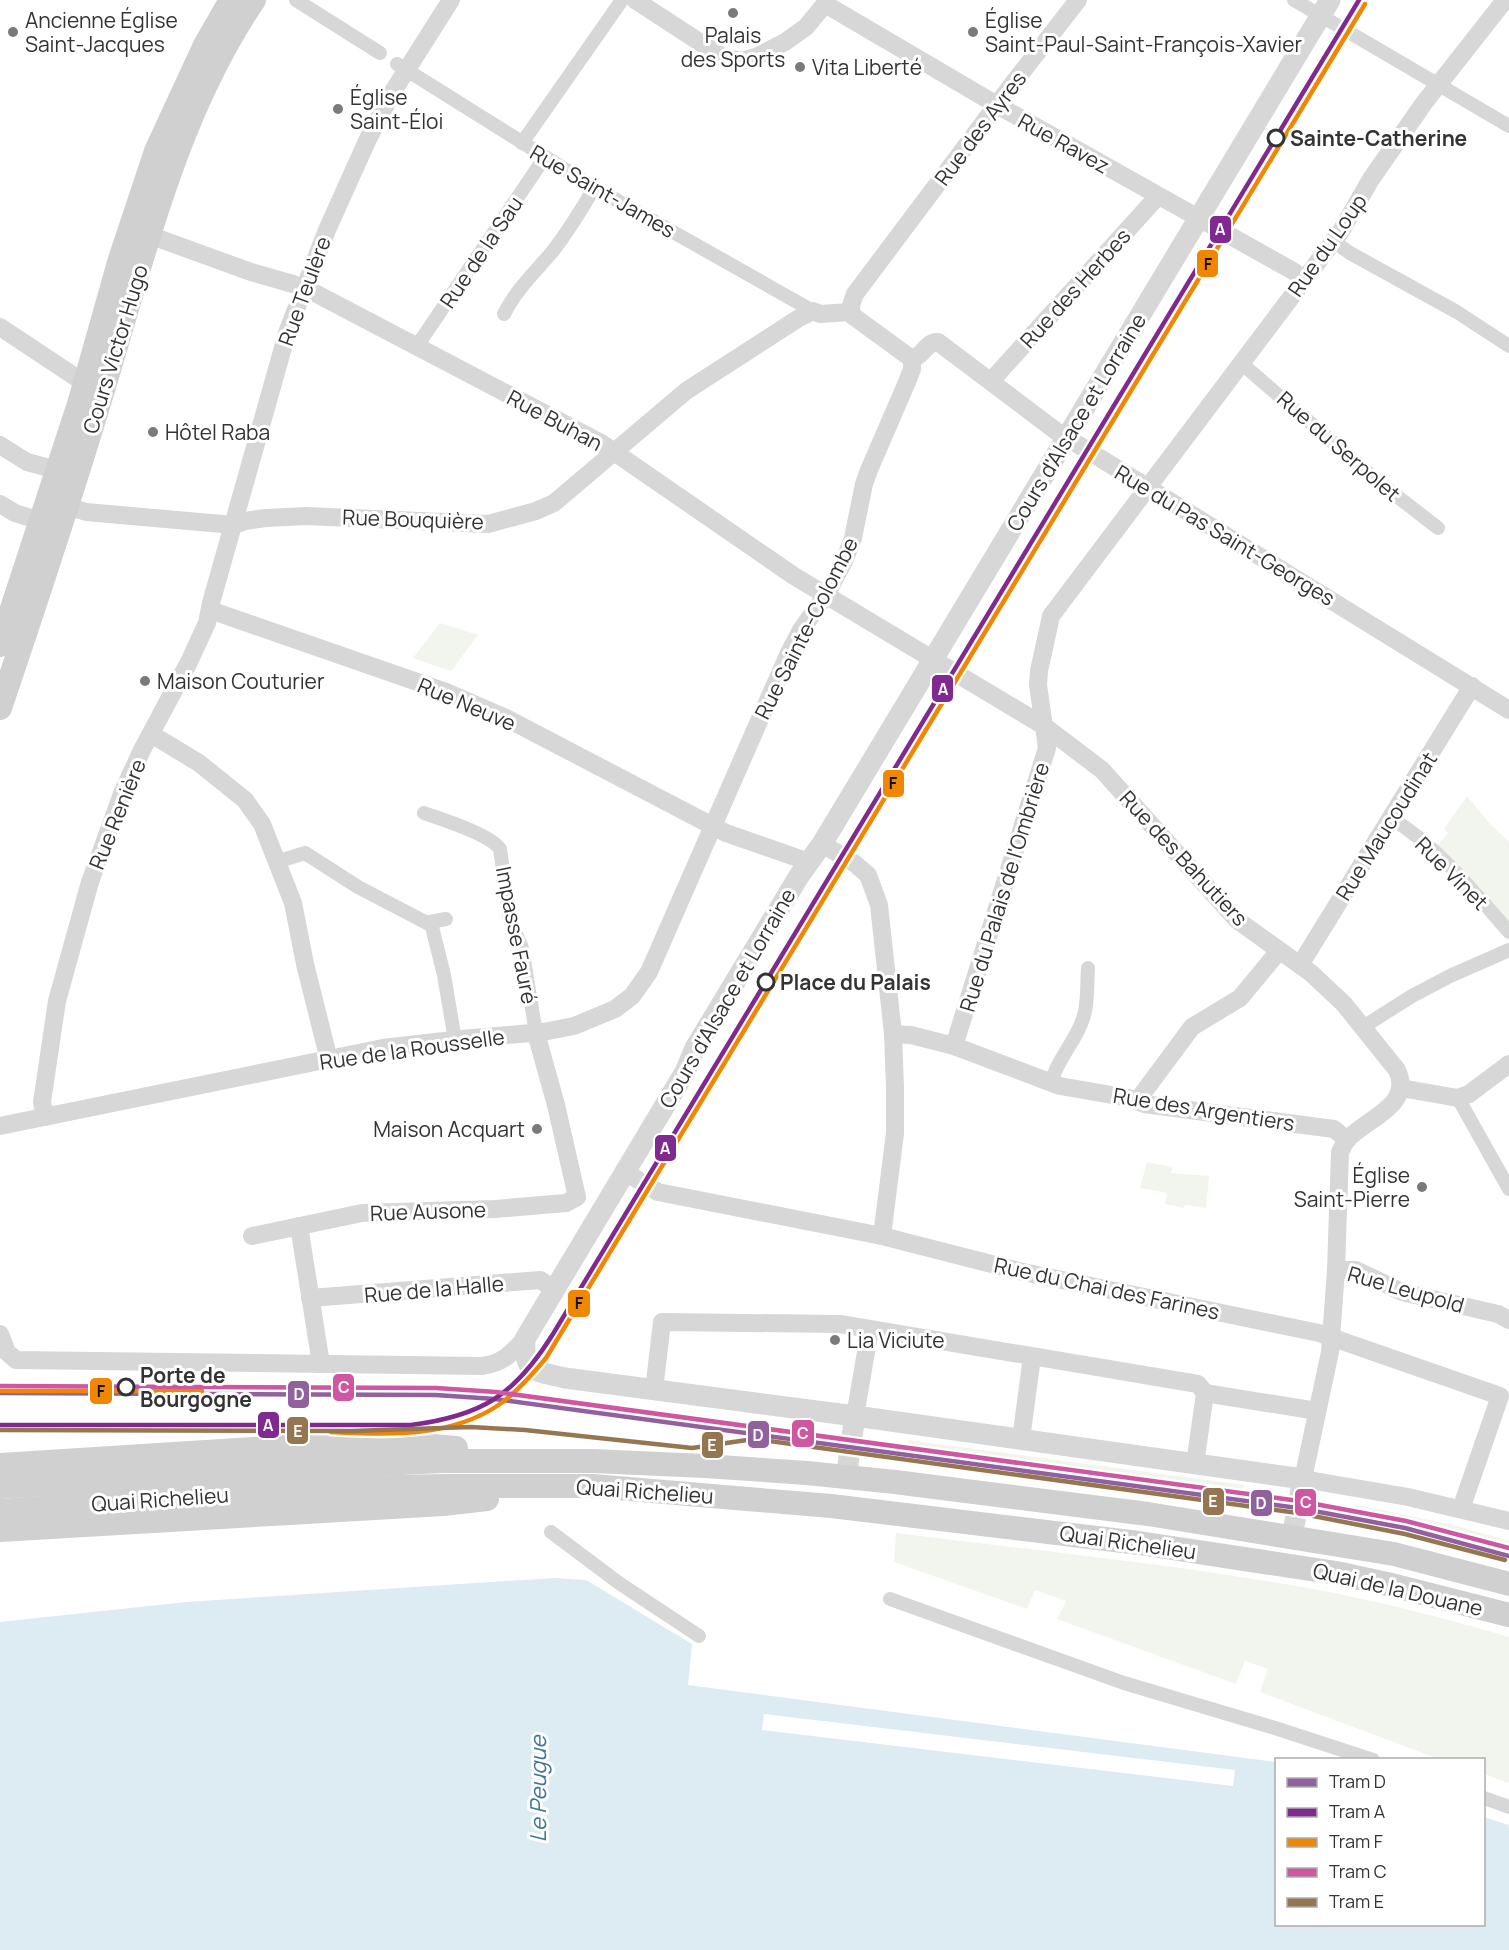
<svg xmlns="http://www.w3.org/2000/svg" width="1509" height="1950" font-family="Manrope,sans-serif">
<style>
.green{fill:#f1f5ed}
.water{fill:#ddebf3}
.pier{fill:#fff}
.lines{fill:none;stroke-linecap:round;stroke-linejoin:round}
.pedestrian{stroke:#d7d7d7;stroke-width:14}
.minor{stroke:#d7d7d7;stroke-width:18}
.tertiary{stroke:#d7d7d7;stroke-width:21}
.secondary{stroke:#d0d0d0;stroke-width:24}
.tram-1-casing{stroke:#fff;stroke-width:9}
.tram-2-casing{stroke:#fff;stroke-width:9}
.tram-3-casing{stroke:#fff;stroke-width:9}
.tram-4-casing{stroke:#fff;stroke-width:9}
.tram-5-casing{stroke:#fff;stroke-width:9}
.tram-1{stroke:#91619d;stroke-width:4.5}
.tram-2{stroke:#802990;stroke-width:4.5}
.tram-3{stroke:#f08700;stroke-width:4.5}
.tram-4{stroke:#cf56a0;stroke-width:4.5}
.tram-5{stroke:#967651;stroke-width:4.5}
.poi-dot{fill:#7a7a7a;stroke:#fff;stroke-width:2}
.stop-dot{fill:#fff;stroke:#333;stroke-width:3}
.labels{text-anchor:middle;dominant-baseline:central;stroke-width:6;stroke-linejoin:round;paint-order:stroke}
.poi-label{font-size:21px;fill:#333;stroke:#fff;text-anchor:start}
.street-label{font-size:21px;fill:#333;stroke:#fff}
.stop-label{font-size:21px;font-weight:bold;fill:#333;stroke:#fff;text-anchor:start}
.water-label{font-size:22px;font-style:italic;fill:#3f7597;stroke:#fff}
.line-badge{stroke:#fff;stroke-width:2}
.badge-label{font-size:16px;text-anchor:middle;font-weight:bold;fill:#fff}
.pale-badge-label{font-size:16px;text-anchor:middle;font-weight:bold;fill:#111}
</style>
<rect width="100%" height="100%" fill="#fff"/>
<!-- green -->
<g class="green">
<path d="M440,623L478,635L451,671L413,658Z"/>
<path d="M1467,796L1490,824L1509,842V923L1436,847L1448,833L1444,829Z"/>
<path d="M1147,1162L1172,1167L1171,1173L1209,1176L1206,1208L1185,1205L1184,1208L1165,1204L1167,1193L1140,1188Z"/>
<path d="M908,1440L1244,1485L1242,1504L906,1460Z"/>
<path d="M1356,1505L1458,1526L1509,1541V1559L1404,1532L1352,1522Z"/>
<path d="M896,1533C1039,1551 1183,1565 1324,1591C1386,1603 1448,1619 1509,1637V1783L1484,1774V1760L1439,1759L1260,1692L1268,1669L1245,1661L1236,1684L1057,1619L1066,1601L1035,1590L1027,1609L894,1562Z"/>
</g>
<!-- water -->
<path class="water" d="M554,1578L586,1580L692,1644L688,1685L1276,1762V1924H1484V1817L1509,1825V1950H0V1622L186,1602Z"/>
<!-- pier -->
<path class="pier" d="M764,1714L1235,1770L1233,1786L762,1730Z"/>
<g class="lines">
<!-- pedestrian -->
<g class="pedestrian">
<path d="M296,0L380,53"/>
<path d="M1294,0L1509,126"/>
<path d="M397,64L590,185L813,311"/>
<path d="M522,143L622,0"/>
<path d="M1333,241L1350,253L1457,312L1509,346"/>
<path d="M504,314C516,290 535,272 553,251C568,231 582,209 594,188"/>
<path d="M417,346L545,157"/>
<path d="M1241,363L1380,483L1438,528"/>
<path d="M424,813C443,820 489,834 500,849L510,920L522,948L536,1033"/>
<path d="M1391,818C1438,847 1473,891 1509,932"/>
<path d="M276,862L305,853L358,887L429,924L432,927L444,975L455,1040"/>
<path d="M429,924L430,922L446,919"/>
<path d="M1363,1027L1412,996L1450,976L1509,950"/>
<path d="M1051,1082C1058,1057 1080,1037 1085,1011C1088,997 1087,982 1088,968"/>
<path d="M1458,1098L1509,1189"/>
<path d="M551,1532L619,1583L699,1636"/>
<path d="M890,1599L1124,1683L1275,1728L1373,1760"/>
<path d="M1484,1798L1509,1807"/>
</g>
<!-- minor -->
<g class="minor">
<path d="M635,0L724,58L742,61L758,56L785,42L806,27L825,4L826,0"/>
<path d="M1078,0L1011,86L855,294C852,302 849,308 853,316L912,359C924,356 926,341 938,342L1056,431L1509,710"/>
<path d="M825,4L997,105L1293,271L1304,279"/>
<path d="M137,239L149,235L251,272L293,284L313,292L601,443L794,576L1044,726L1102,770L1237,920L1311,973L1344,1004L1397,1070C1414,1106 1365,1119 1347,1140C1344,1143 1342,1149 1340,1152L1336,1270L1330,1352L1303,1479L1408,1497L1509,1521"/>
<path d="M0,327L95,390"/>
<path d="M991,381L1158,196"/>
<path d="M0,445L27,462L57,470"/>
<path d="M0,504L15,513L40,521"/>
<path d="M67,506L86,512L234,525L245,521L266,518L306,516L488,524L536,511L554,503L686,391L799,318L813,311L820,314L850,312"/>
<path d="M210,610L446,692L506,718L726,833L809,862"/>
<path d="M151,734L199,763L245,800L262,824L293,903L305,964L329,1060"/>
<path d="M822,844L854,863L868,875L879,905L893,1034L895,1088V1133L882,1236"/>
<path d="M1300,965L1472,686"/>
<path d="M536,1033L556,1105L577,1197"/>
<path d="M893,1034L911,1035L954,1046L1060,1086L1129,1098L1144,1104L1334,1129L1347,1140"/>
<path d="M954,1046L1047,748L1038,685L1039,671L1051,616L1341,231L1371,179L1424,103L1505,0"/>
<path d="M1401,1088L1458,1098L1469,1094L1509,1064"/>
<path d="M1137,1101L1192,1027L1240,998L1279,951"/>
<path d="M45,1117L42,1102L57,1001L90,882L123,791L142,750L189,662L207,623L211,603L288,330L327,230L367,141L392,93L451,0"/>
<path d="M0,1126L383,1048L461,1039L543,1032L574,1026L615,1009L632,996L649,972L788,655L801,630L826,595L844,561L853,538L864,484L869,470L907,382L912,369V359"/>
<path d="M625,1172L658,1192L882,1236L1023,1272L1319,1333L1500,1396L1461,1509"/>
<path d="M299,1226L321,1364"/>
<path d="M252,1236L362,1213L495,1209L566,1203L577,1197"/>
<path d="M1336,1270H1356L1402,1292L1498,1314L1509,1320"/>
<path d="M310,1298L540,1280L555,1289"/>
<path d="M0,1334L7,1352L16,1360L482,1366C503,1363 511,1354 525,1339"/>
<path d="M654,1390L662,1322L840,1324L1198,1384L1205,1393L1195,1464"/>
<path d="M1205,1393L1317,1411"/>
<path d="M855,1416L870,1329"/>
<path d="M1021,1439L1032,1357"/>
</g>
<!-- tertiary -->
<g class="tertiary">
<path d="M846,1478L855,1416"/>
<path d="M1292,1536L1303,1479L855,1416L565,1378C537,1371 523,1374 525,1339L685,1072L695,1048L799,876L822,844L1330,0"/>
</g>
<!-- secondary -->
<g class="secondary">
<path d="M0,645L79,404L120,259L156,151L205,45L231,0"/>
<path d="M0,708C40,590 79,472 114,353C150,232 182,106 254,0"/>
<path d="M0,1465L332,1444H411L456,1448"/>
<path d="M0,1487L299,1468L442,1461H593L705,1466L807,1473L895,1482L1148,1514L1394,1554L1509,1584"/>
<path d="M0,1511L306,1489L444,1486H593L831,1506L1139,1543L1336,1573L1387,1584L1509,1615"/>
<path d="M0,1530L443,1504L487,1499"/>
</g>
<!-- tram-1 casing -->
<g class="tram-1-casing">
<path id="tram-1" d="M0,1393L436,1395L495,1399L1298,1508L1405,1528L1509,1556"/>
</g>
<!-- tram-2 casing -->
<g class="tram-2-casing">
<path id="tram-2" d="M0,1425H411C482,1416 515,1395 553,1334L1359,0"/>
</g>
<!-- tram-3 casing -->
<g class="tram-3-casing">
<g id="tram-3">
<path d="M0,1391H202"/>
<path d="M331,1432C388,1435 451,1438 500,1404C518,1391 532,1375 546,1358L1365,4"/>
</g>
</g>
<!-- tram-4 casing -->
<g class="tram-4-casing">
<path id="tram-4" d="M0,1386L436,1388L496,1392L1299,1501L1406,1521L1509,1548"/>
</g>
<!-- tram-5 casing -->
<g class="tram-5-casing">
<path id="tram-5" d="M0,1430L352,1431L471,1427L525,1430L692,1448L754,1439L1298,1513L1405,1534L1505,1560"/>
</g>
<!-- tram-1 -->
<use href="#tram-1" class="tram-1"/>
<!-- tram-2 -->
<use href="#tram-2" class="tram-2"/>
<!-- tram-3 -->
<use href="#tram-3" class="tram-3"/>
<!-- tram-4 -->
<use href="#tram-4" class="tram-4"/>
<!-- tram-5 -->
<use href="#tram-5" class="tram-5"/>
</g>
<!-- markers -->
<g class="poi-dot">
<circle cx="733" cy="13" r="6"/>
<circle cx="13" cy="32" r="6"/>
<circle cx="973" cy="32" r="6"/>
<circle cx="800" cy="67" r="6"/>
<circle cx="338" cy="109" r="6"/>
<circle cx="153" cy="432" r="6"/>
<circle cx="145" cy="681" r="6"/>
<circle cx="537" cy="1129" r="6"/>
<circle cx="1422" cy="1187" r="6"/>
<circle cx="835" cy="1340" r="6"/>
</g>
<g class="stop-dot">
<circle cx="1276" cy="138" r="8"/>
<circle cx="766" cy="982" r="8"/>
<circle cx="126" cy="1387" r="8"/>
</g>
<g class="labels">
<!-- poi labels -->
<g class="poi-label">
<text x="25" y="20">Ancienne Église<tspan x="25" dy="24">Saint-Jacques</tspan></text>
<text x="985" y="20">Église<tspan x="985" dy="24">Saint-Paul-Saint-François-Xavier</tspan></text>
<text x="733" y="35" text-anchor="middle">Palais<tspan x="733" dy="24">des Sports</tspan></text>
<text x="812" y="67">Vita Liberté</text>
<text x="350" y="97">Église<tspan x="350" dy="24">Saint-Éloi</tspan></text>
<text x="165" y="432">Hôtel Raba</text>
<text x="157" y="681">Maison Couturier</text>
<text x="525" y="1129" text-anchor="end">Maison Acquart</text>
<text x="1410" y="1175" text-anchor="end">Église<tspan x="1410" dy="24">Saint-Pierre</tspan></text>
<text x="847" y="1340">Lia Viciute</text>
</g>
<!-- street labels -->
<g class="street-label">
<text transform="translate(980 128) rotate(-53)">Rue des Ayres</text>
<text transform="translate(1064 143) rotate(29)">Rue Ravez</text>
<text transform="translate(603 191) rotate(30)">Rue Saint-James</text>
<text transform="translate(1327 245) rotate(-55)">Rue du Loup</text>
<text transform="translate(481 252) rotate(-56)">Rue de la Sau</text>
<text transform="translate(1075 288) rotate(-48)">Rue des Herbes</text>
<text transform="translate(304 291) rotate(-70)">Rue Teulère</text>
<text transform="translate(115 349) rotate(-73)">Cours Victor Hugo</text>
<text transform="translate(555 420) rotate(28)">Rue Buhan</text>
<text transform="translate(1076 422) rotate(-59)">Cours d'Alsace et Lorraine</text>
<text transform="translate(1339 446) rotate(41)">Rue du Serpolet</text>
<text transform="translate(413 519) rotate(2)">Rue Bouquière</text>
<text transform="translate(1225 535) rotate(31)">Rue du Pas Saint-Georges</text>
<text transform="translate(806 628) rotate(-63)">Rue Sainte-Colombe</text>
<text transform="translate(467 704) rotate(23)">Rue Neuve</text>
<text transform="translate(117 814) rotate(-68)">Rue Renière</text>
<text transform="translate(1386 826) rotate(-58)">Rue Maucoudinat</text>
<text transform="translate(1184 858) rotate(47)">Rue des Bahutiers</text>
<text transform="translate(1452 873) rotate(45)">Rue Vinet</text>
<text transform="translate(1004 887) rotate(-73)">Rue du Palais de l'Ombrière</text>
<text transform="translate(517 935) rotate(79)">Impasse Fauré</text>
<text transform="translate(727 998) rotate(-60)">Cours d'Alsace et Lorraine</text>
<text transform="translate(412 1049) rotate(-8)">Rue de la Rousselle</text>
<text transform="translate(1204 1109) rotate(9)">Rue des Argentiers</text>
<text transform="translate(428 1211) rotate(-2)">Rue Ausone</text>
<text transform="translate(1107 1288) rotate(12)">Rue du Chai des Farines</text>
<text transform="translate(434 1289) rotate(-5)">Rue de la Halle</text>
<text transform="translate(1406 1289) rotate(16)">Rue Leupold</text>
<text transform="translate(645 1491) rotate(4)">Quai Richelieu</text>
<text transform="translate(160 1499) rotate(-4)">Quai Richelieu</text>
<text transform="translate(1128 1542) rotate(8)">Quai Richelieu</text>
<text transform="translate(1398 1589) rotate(13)">Quai de la Douane</text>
</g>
<!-- stop labels -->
<g class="stop-label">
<text x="1290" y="138">Sainte-Catherine</text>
<text x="780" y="982">Place du Palais</text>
<text x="140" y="1375">Porte de<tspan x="140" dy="24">Bourgogne</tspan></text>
</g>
<!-- water labels -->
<g class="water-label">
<text transform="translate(538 1789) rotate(-90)">Le Peugue</text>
</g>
</g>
<g class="line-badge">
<rect x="1209" y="215" width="23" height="29" rx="6" fill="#802990"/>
<rect x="1196" y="249" width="23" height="29" rx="6" fill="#f08700"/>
<rect x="931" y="674" width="23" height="29" rx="6" fill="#802990"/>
<rect x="882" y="769" width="23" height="29" rx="6" fill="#f08700"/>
<rect x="654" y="1134" width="23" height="28" rx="6" fill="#802990"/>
<rect x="567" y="1289" width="24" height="29" rx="6" fill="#f08700"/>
<rect x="332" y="1373" width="23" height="29" rx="6" fill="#cf56a0"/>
<rect x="89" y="1377" width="24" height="28" rx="6" fill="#f08700"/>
<rect x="287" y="1380" width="23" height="29" rx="6" fill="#91619d"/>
<rect x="257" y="1411" width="23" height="28" rx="6" fill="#802990"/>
<rect x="286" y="1416" width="23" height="29" rx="6" fill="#967651"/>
<rect x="791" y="1419" width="24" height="29" rx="6" fill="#cf56a0"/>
<rect x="747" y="1420" width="23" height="29" rx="6" fill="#91619d"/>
<rect x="701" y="1431" width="23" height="28" rx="6" fill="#967651"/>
<rect x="1202" y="1487" width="23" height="29" rx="6" fill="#967651"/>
<rect x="1294" y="1488" width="23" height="29" rx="6" fill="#cf56a0"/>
<rect x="1250" y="1489" width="23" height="28" rx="6" fill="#91619d"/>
</g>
<g class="badge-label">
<text x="1220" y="235">A</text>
<text x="943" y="695">A</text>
<text x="665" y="1154">A</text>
<text x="344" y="1393">C</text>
<text x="299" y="1400">D</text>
<text x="268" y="1431">A</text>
<text x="298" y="1437">E</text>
<text x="803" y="1439">C</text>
<text x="758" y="1441">D</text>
<text x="712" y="1451">E</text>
<text x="1213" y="1507">E</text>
<text x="1306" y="1508">C</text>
<text x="1261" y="1509">D</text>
</g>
<g class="pale-badge-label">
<text x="1208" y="270">F</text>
<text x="893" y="789">F</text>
<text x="579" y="1309">F</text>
<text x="101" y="1397">F</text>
</g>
<!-- legend -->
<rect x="1275" y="1758" width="210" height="168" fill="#ffffff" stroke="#adadad" stroke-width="1.5"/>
<rect x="1287" y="1778" width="30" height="9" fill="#91619d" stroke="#adadad" stroke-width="1.5"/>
<text x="1329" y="1788" font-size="18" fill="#333333">Tram D</text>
<rect x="1287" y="1808" width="30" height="9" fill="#802990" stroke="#adadad" stroke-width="1.5"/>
<text x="1329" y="1818" font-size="18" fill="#333333">Tram A</text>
<rect x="1287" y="1838" width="30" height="9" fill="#f08700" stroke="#adadad" stroke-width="1.5"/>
<text x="1329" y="1848" font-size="18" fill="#333333">Tram F</text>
<rect x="1287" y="1868" width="30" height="9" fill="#cf56a0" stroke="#adadad" stroke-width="1.5"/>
<text x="1329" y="1878" font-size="18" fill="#333333">Tram C</text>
<rect x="1287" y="1898" width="30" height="9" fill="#967651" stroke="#adadad" stroke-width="1.5"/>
<text x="1329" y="1908" font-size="18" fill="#333333">Tram E</text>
</svg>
